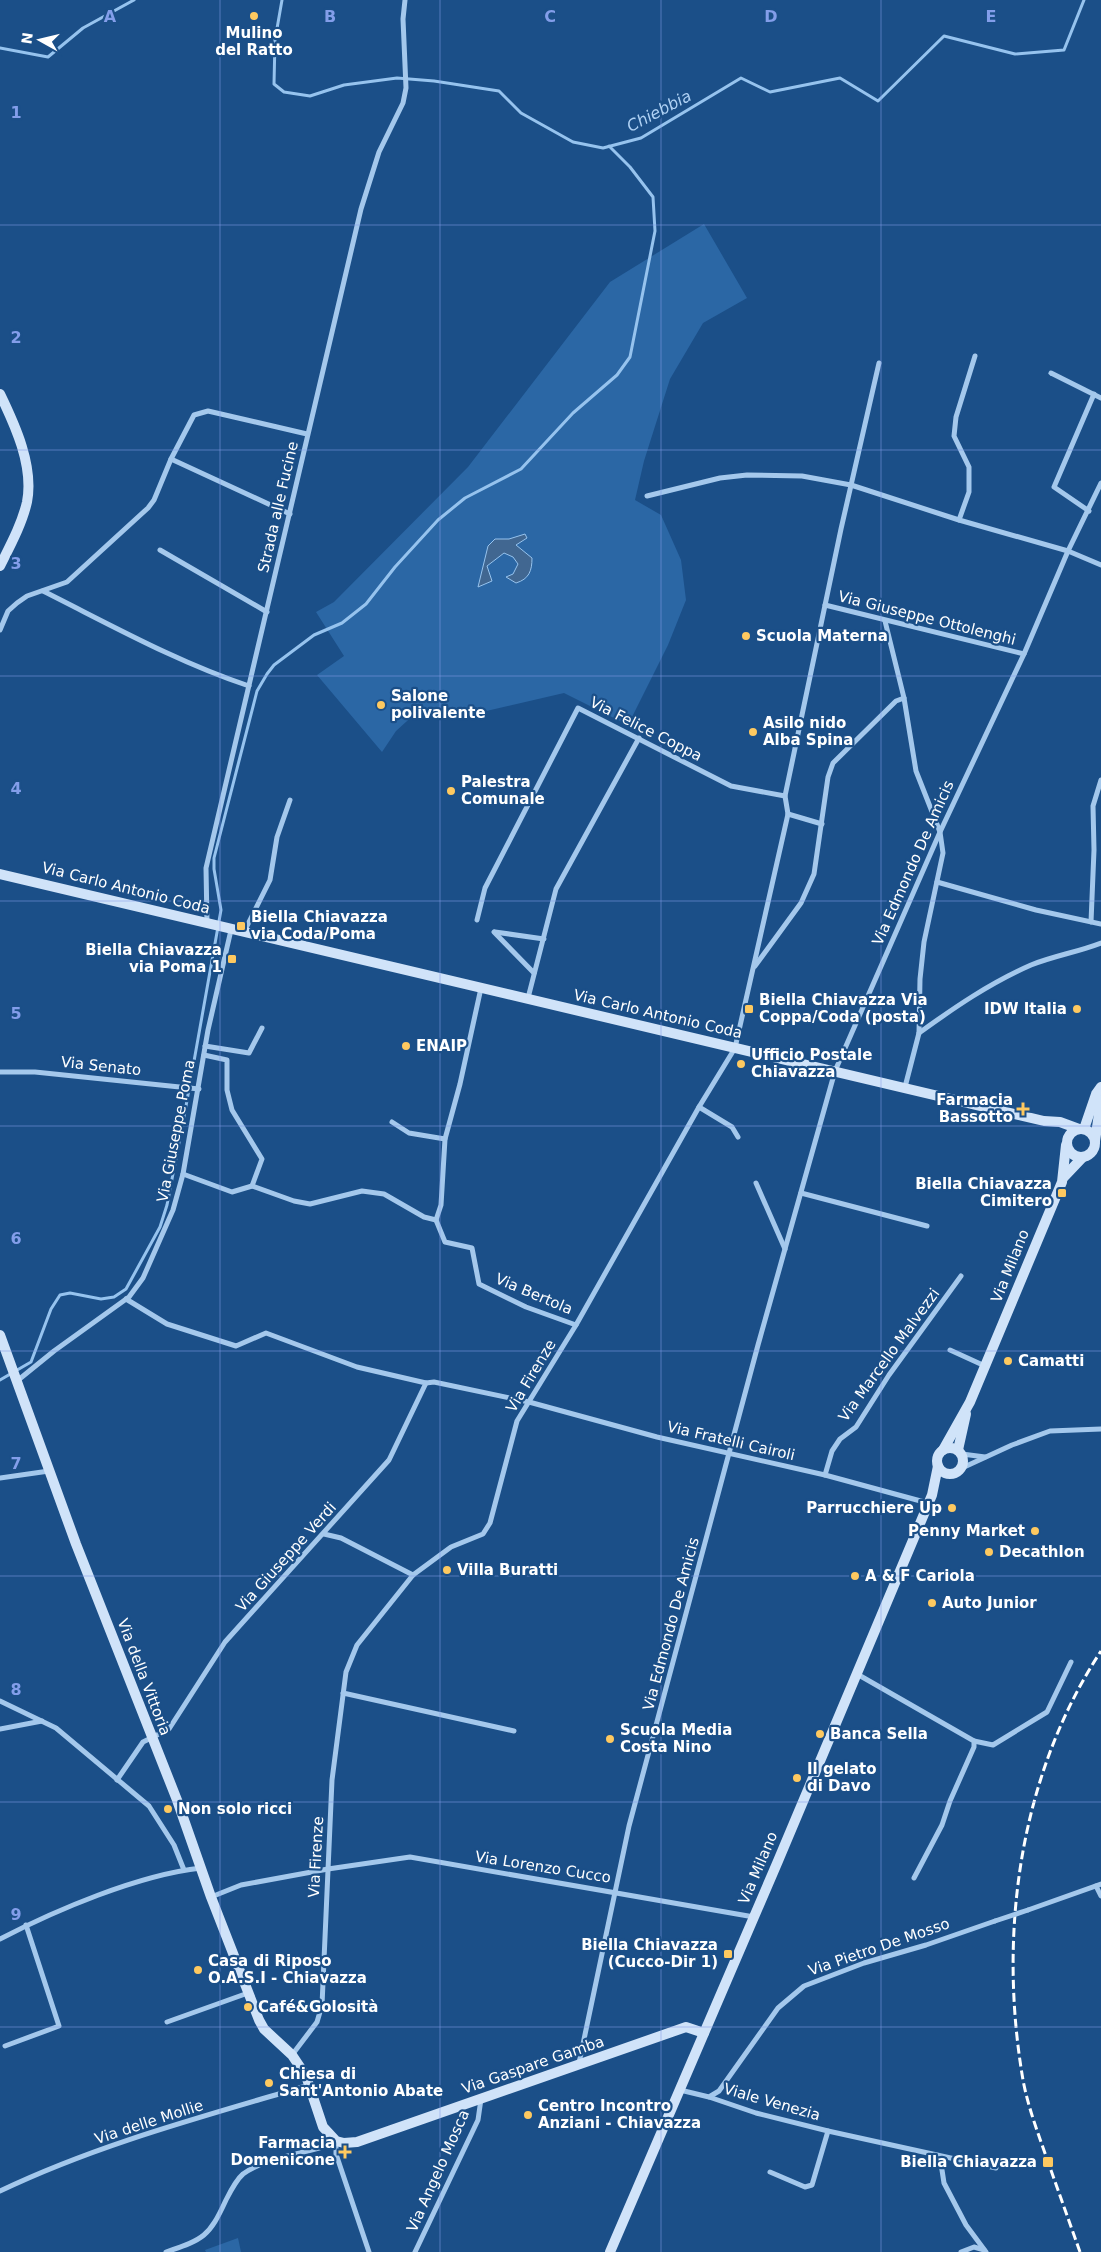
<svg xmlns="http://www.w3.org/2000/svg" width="1101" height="2252" font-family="'DejaVu Sans',sans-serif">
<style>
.green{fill:#2b67a5}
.water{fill:#416791;stroke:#96c3ee}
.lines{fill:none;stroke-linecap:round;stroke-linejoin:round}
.stream{stroke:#96c3ee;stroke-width:3}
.street{stroke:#a4c8ec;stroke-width:5}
.secondary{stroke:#d0e3f9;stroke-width:10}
.rail{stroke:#fff;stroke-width:3;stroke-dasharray:9 4;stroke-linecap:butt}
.street-bridge{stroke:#a4c8ec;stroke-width:5}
.grid{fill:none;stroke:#839eea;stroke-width:1;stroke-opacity:0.55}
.poi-dot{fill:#fec960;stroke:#1b4f88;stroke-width:2}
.labels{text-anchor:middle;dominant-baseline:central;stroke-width:4.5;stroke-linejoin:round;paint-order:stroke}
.poi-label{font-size:15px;font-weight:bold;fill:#fff;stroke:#1b4f88;text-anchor:start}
.street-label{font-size:15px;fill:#fff;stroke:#1b4f88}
.water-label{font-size:16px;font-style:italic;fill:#afd1f4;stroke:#1b4f88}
.grid-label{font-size:16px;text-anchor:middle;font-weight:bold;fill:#839eea;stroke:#1b4f88;stroke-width:4.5;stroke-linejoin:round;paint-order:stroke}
</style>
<rect width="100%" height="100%" fill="#1b4f88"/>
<!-- green -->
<g class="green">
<path d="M704,224L747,298L703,323L670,379L644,461L635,500L661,515L681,560L686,600L668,645L628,725L564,693L452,719L426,711L417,712L396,731L382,752L317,675L344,656L316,612L334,602L468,467L610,282Z"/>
<path d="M238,2238L241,2252H206L205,2250Z"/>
</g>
<!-- water -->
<path class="water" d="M525,534L527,538L516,545L532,558C532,571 529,579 516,583L506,577L513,574L518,564L513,557L504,553L487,566L492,581L478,587L488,546L495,539H509Z"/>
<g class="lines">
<!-- stream -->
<g class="stream">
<path d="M282,0L275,40L274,84L284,92L310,96L344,85L397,78L434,81L499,91L521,113L573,142L603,148L641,138L741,78L770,92L840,78L878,101L944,36L1015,54L1064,50L1084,0"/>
<path d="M0,48L48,57L83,28L134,0"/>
<path d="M0,1380L31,1362L51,1309L60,1295L70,1293L101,1299L114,1297L126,1289L160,1227L167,1205L186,1106L221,910L214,869V858L257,691L267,674L274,665L314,635L342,623L366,604L395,567L438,520L465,498L521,469L573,413L617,375L630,357L655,231L653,197L630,167L609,146"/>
</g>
<!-- street -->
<g class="street">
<path d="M1051,373L1101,398"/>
<path d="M171,459L290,514"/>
<path d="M647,496L720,478L747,475L802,476L851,485L959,520L1068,551L1101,565"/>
<path d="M1089,511L1054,487L1094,394"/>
<path d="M959,520L969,492V467L954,436L956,417L975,356"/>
<path d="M160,550L267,612"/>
<path d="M43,591C111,625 177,662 249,686"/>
<path d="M825,605L1024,654"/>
<path d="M885,621L904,698L916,771L940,832L943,853L924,942L920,979L919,1033L905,1087"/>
<path d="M0,630L8,611L17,603L27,596L67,582L148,508L154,500L171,459L194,415L208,411L307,434"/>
<path d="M788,814L822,824"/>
<path d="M937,882L1036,910L1101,924"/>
<path d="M477,920L485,888L578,708L731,786L785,796"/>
<path d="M1091,922L1094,850L1093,806L1101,780"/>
<path d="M207,923L206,868L361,209L379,152L403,103L406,88L403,19L405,0"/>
<path d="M244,932L270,880L277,837L290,800"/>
<path d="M494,932L534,973"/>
<path d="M495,932L544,939"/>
<path d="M755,966L801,903L814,874L828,777L833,763L896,701L904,698"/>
<path d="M528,998L556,889L639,738"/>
<path d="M919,1033C955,1007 990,983 1031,965C1053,956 1078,952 1101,943"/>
<path d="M205,1046L249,1053L262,1028"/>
<path d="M204,1055L227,1060V1090L232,1110L262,1159L252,1186"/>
<path d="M0,1072H35L199,1089"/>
<path d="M699,1107L732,1127L738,1137"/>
<path d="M392,1122L409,1133L445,1139"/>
<path d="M183,1174L232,1192L252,1186L294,1201L310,1204L362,1191L384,1194L424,1217L436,1220"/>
<path d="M756,1183L785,1249"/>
<path d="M801,1193L927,1226"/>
<path d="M436,1220L441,1205L445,1139L460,1084L481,988"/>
<path d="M436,1220L445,1242L472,1248L479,1284L526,1307L576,1325"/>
<path d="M950,1350L985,1366"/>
<path d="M17,1381L54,1351L129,1297L143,1278L173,1210L183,1174L208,1030L231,930"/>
<path d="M426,1383L434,1382L529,1402L657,1437L825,1475L928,1503"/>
<path d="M962,1454L985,1457"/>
<path d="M962,1468L1012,1445L1050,1431L1101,1429"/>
<path d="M825,1475L832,1451L840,1439L856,1427L889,1375L961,1276"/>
<path d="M0,1478L49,1471"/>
<path d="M324,1534L341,1538L413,1575"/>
<path d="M857,1674L974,1741V1747L950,1801L942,1825L914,1878"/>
<path d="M343,1693L514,1731"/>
<path d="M0,1701L56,1728L149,1806L174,1845L184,1870"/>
<path d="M0,1729L42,1721"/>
<path d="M974,1741L993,1745L1047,1712L1071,1662"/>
<path d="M117,1780L143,1742L169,1729L225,1642L389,1460L426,1383L357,1367L266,1333L236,1346L167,1324L126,1299"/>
<path d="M1096,1886L1101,1896"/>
<path d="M211,1897L241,1885L328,1869L410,1857L754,1917"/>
<path d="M1028,1910L1101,1884"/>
<path d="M0,1939C56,1910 138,1875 201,1868"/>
<path d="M167,2022L248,1993"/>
<path d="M5,2046L59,2026L26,1925"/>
<path d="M292,2055L317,2022L322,2005L332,1780L346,1672L357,1645L413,1575L451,1547L483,1534L490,1523L517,1421L576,1325L699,1107L735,1048L788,814L785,796L841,529L879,363"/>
<path d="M579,2063L629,1826L758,1345L835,1071L940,832L1024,654L1068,551L1101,483"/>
<path d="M680,2090L709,2097L719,2091L778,2008L804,1986L864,1963L926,1945L995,1921"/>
<path d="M709,2097L756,2113L828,2131L996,2168"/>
<path d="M336,2141V2154L369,2252"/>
<path d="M940,2157L944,2183L966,2225L986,2252"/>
<path d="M770,2172L805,2187L812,2185L828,2131"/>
<path d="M0,2191C98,2144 205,2116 309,2085"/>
<path d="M166,2252C204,2239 209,2237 226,2200C230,2192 236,2180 243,2174C265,2158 300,2154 326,2146L331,2137"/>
<path d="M415,2252L478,2120L481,2099"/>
<path d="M961,2252L974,2247L984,2250"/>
</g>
<!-- secondary -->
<g class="secondary">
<path d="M0,394C15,425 34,466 27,502C22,524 10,546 0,566"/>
<path d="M0,874L1044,1121L1060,1122L1079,1129"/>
<circle cx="1081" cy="1143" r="14"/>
<path d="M1084,1129L1096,1094L1101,1087"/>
<path d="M1095,1141L1101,1100"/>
<path d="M1063,1178L1082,1158"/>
<path d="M0,1335L76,1544L177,1800L211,1897L259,2020L264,2029L292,2055L306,2076L323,2127L336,2141L344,2143L357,2142L686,2027L704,2033"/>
<circle cx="950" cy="1461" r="13"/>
<path d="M943,1450L970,1402L1062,1182L1066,1145"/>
<path d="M958,1450L966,1414"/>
<path d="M610,2252L778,1861L932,1495L938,1466"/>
</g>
<!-- rail -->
<path class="rail" d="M1080,2252C1069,2221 1058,2190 1047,2159C1038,2133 1028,2107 1023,2080C998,1934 1019,1776 1101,1651"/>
<!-- street-bridge -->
<path class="street-bridge" d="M995,1921L1028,1910"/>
</g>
<!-- grid -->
<path class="grid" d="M220,0V2252M440,0V2252M661,0V2252M881,0V2252M0,225H1101M0,450H1101M0,676H1101M0,901H1101M0,1126H1101M0,1351H1101M0,1576H1101M0,1802H1101M0,2027H1101"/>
<!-- markers -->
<g class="poi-dot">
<circle cx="254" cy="16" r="5"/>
<circle cx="746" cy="636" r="5"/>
<circle cx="381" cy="705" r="5"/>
<circle cx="753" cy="732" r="5"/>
<circle cx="451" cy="791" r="5"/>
<rect x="236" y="921" width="10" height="10" rx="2.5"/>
<rect x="227" y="954" width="10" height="10" rx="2.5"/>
<rect x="744" y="1004" width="10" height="10" rx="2.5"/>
<circle cx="1077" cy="1009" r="5"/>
<circle cx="406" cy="1046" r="5"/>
<circle cx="741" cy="1064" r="5"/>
<path d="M1020.5 1101.5h5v5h5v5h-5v5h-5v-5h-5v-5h5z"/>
<rect x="1057" y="1188" width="10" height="10" rx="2.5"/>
<circle cx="1008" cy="1361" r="5"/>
<circle cx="952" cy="1508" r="5"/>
<circle cx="1035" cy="1531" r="5"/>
<circle cx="989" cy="1552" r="5"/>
<circle cx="447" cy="1570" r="5"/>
<circle cx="855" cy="1576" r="5"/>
<circle cx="932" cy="1603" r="5"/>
<circle cx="820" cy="1734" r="5"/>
<circle cx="610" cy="1739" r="5"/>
<circle cx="797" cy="1778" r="5"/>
<circle cx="168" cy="1809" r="5"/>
<rect x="723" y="1949" width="10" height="10" rx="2.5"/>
<circle cx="198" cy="1970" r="5"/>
<circle cx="248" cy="2007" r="5"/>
<circle cx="269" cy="2083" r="5"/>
<circle cx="528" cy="2115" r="5"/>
<path d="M342.5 2144.5h5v5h5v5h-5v5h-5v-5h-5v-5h5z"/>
<rect x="1042" y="2156" width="12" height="12" rx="2.5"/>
</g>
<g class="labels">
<!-- poi labels -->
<g class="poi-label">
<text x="254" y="33" text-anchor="middle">Mulino<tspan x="254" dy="17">del Ratto</tspan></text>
<text x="756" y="636">Scuola Materna</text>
<text x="391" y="696">Salone<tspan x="391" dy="17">polivalente</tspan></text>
<text x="763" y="723">Asilo nido<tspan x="763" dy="17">Alba Spina</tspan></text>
<text x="461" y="782">Palestra<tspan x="461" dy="17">Comunale</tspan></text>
<text x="251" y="917">Biella Chiavazza<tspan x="251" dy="17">via Coda/Poma</tspan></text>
<text x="222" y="950" text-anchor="end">Biella Chiavazza<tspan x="222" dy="17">via Poma 1</tspan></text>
<text x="759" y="1000">Biella Chiavazza Via<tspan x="759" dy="17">Coppa/Coda (posta)</tspan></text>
<text x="1067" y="1009" text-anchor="end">IDW Italia</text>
<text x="416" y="1046">ENAIP</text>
<text x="751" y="1055">Ufficio Postale<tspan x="751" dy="17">Chiavazza</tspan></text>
<text x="1013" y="1100" text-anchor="end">Farmacia<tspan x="1013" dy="17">Bassotto</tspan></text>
<text x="1052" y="1184" text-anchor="end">Biella Chiavazza<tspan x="1052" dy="17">Cimitero</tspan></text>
<text x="1018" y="1361">Camatti</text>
<text x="942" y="1508" text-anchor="end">Parrucchiere Up</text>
<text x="1025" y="1531" text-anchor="end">Penny Market</text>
<text x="999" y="1552">Decathlon</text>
<text x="457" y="1570">Villa Buratti</text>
<text x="865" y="1576">A &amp; F Cariola</text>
<text x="942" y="1603">Auto Junior</text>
<text x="620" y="1730">Scuola Media<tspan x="620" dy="17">Costa Nino</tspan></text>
<text x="830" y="1734">Banca Sella</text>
<text x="807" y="1769">Il gelato<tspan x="807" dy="17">di Davo</tspan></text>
<text x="178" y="1809">Non solo ricci</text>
<text x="718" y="1945" text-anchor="end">Biella Chiavazza<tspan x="718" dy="17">(Cucco-Dir 1)</tspan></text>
<text x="208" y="1961">Casa di Riposo<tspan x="208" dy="17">O.A.S.I - Chiavazza</tspan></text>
<text x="258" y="2007">Café&amp;Golosità</text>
<text x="279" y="2074">Chiesa di<tspan x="279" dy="17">Sant'Antonio Abate</tspan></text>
<text x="538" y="2106">Centro Incontro<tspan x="538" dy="17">Anziani - Chiavazza</tspan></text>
<text x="335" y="2143" text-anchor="end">Farmacia<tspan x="335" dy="17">Domenicone</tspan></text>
<text x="1037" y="2162" text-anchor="end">Biella Chiavazza</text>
</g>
<!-- street labels -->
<g class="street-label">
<text transform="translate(278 507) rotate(-77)">Strada alle Fucine</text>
<text transform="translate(927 618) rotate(14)">Via Giuseppe Ottolenghi</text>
<text transform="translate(646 729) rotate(27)">Via Felice Coppa</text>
<text transform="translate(913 863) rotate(-66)">Via Edmondo De Amicis</text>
<text transform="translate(126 888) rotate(14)">Via Carlo Antonio Coda</text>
<text transform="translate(658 1014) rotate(13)">Via Carlo Antonio Coda</text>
<text transform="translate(101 1066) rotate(6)">Via Senato</text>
<text transform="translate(176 1131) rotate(-79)">Via Giuseppe Poma</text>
<text transform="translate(1010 1266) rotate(-68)">Via Milano</text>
<text transform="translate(534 1294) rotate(23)">Via Bertola</text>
<text transform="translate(889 1355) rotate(-54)">Via Marcello Malvezzi</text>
<text transform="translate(531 1376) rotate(-59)">Via Firenze</text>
<text transform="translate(731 1441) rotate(13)">Via Fratelli Cairoli</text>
<text transform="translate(286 1557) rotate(-48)">Via Giuseppe Verdi</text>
<text transform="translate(671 1624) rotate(-75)">Via Edmondo De Amicis</text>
<text transform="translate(144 1677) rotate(69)">Via della Vittoria</text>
<text transform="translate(316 1857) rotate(-87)">Via Firenze</text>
<text transform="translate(543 1867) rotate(9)">Via Lorenzo Cucco</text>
<text transform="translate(758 1868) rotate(-67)">Via Milano</text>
<text transform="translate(879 1947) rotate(-19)">Via Pietro De Mosso</text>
<text transform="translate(533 2065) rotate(-19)">Via Gaspare Gamba</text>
<text transform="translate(772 2102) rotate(16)">Viale Venezia</text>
<text transform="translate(149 2122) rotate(-18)">Via delle Mollie</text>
<text transform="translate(438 2171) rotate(-66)">Via Angelo Mosca</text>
</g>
<!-- water labels -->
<g class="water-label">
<text transform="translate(659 111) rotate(-28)">Chiebbia</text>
</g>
</g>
<g class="grid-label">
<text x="110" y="22">A</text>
<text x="330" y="22">B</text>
<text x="550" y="22">C</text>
<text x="771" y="22">D</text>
<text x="991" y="22">E</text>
<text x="16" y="118">1</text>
<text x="16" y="343">2</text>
<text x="16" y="569">3</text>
<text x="16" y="794">4</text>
<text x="16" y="1019">5</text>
<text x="16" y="1244">6</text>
<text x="16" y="1469">7</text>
<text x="16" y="1695">8</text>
<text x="16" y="1920">9</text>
</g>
<!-- north arrow -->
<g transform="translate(40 40) rotate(278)" stroke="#1b4f88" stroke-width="4" paint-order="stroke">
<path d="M0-4L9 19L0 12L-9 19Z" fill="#ffffff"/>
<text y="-8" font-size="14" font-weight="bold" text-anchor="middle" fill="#ffffff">N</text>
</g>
</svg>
